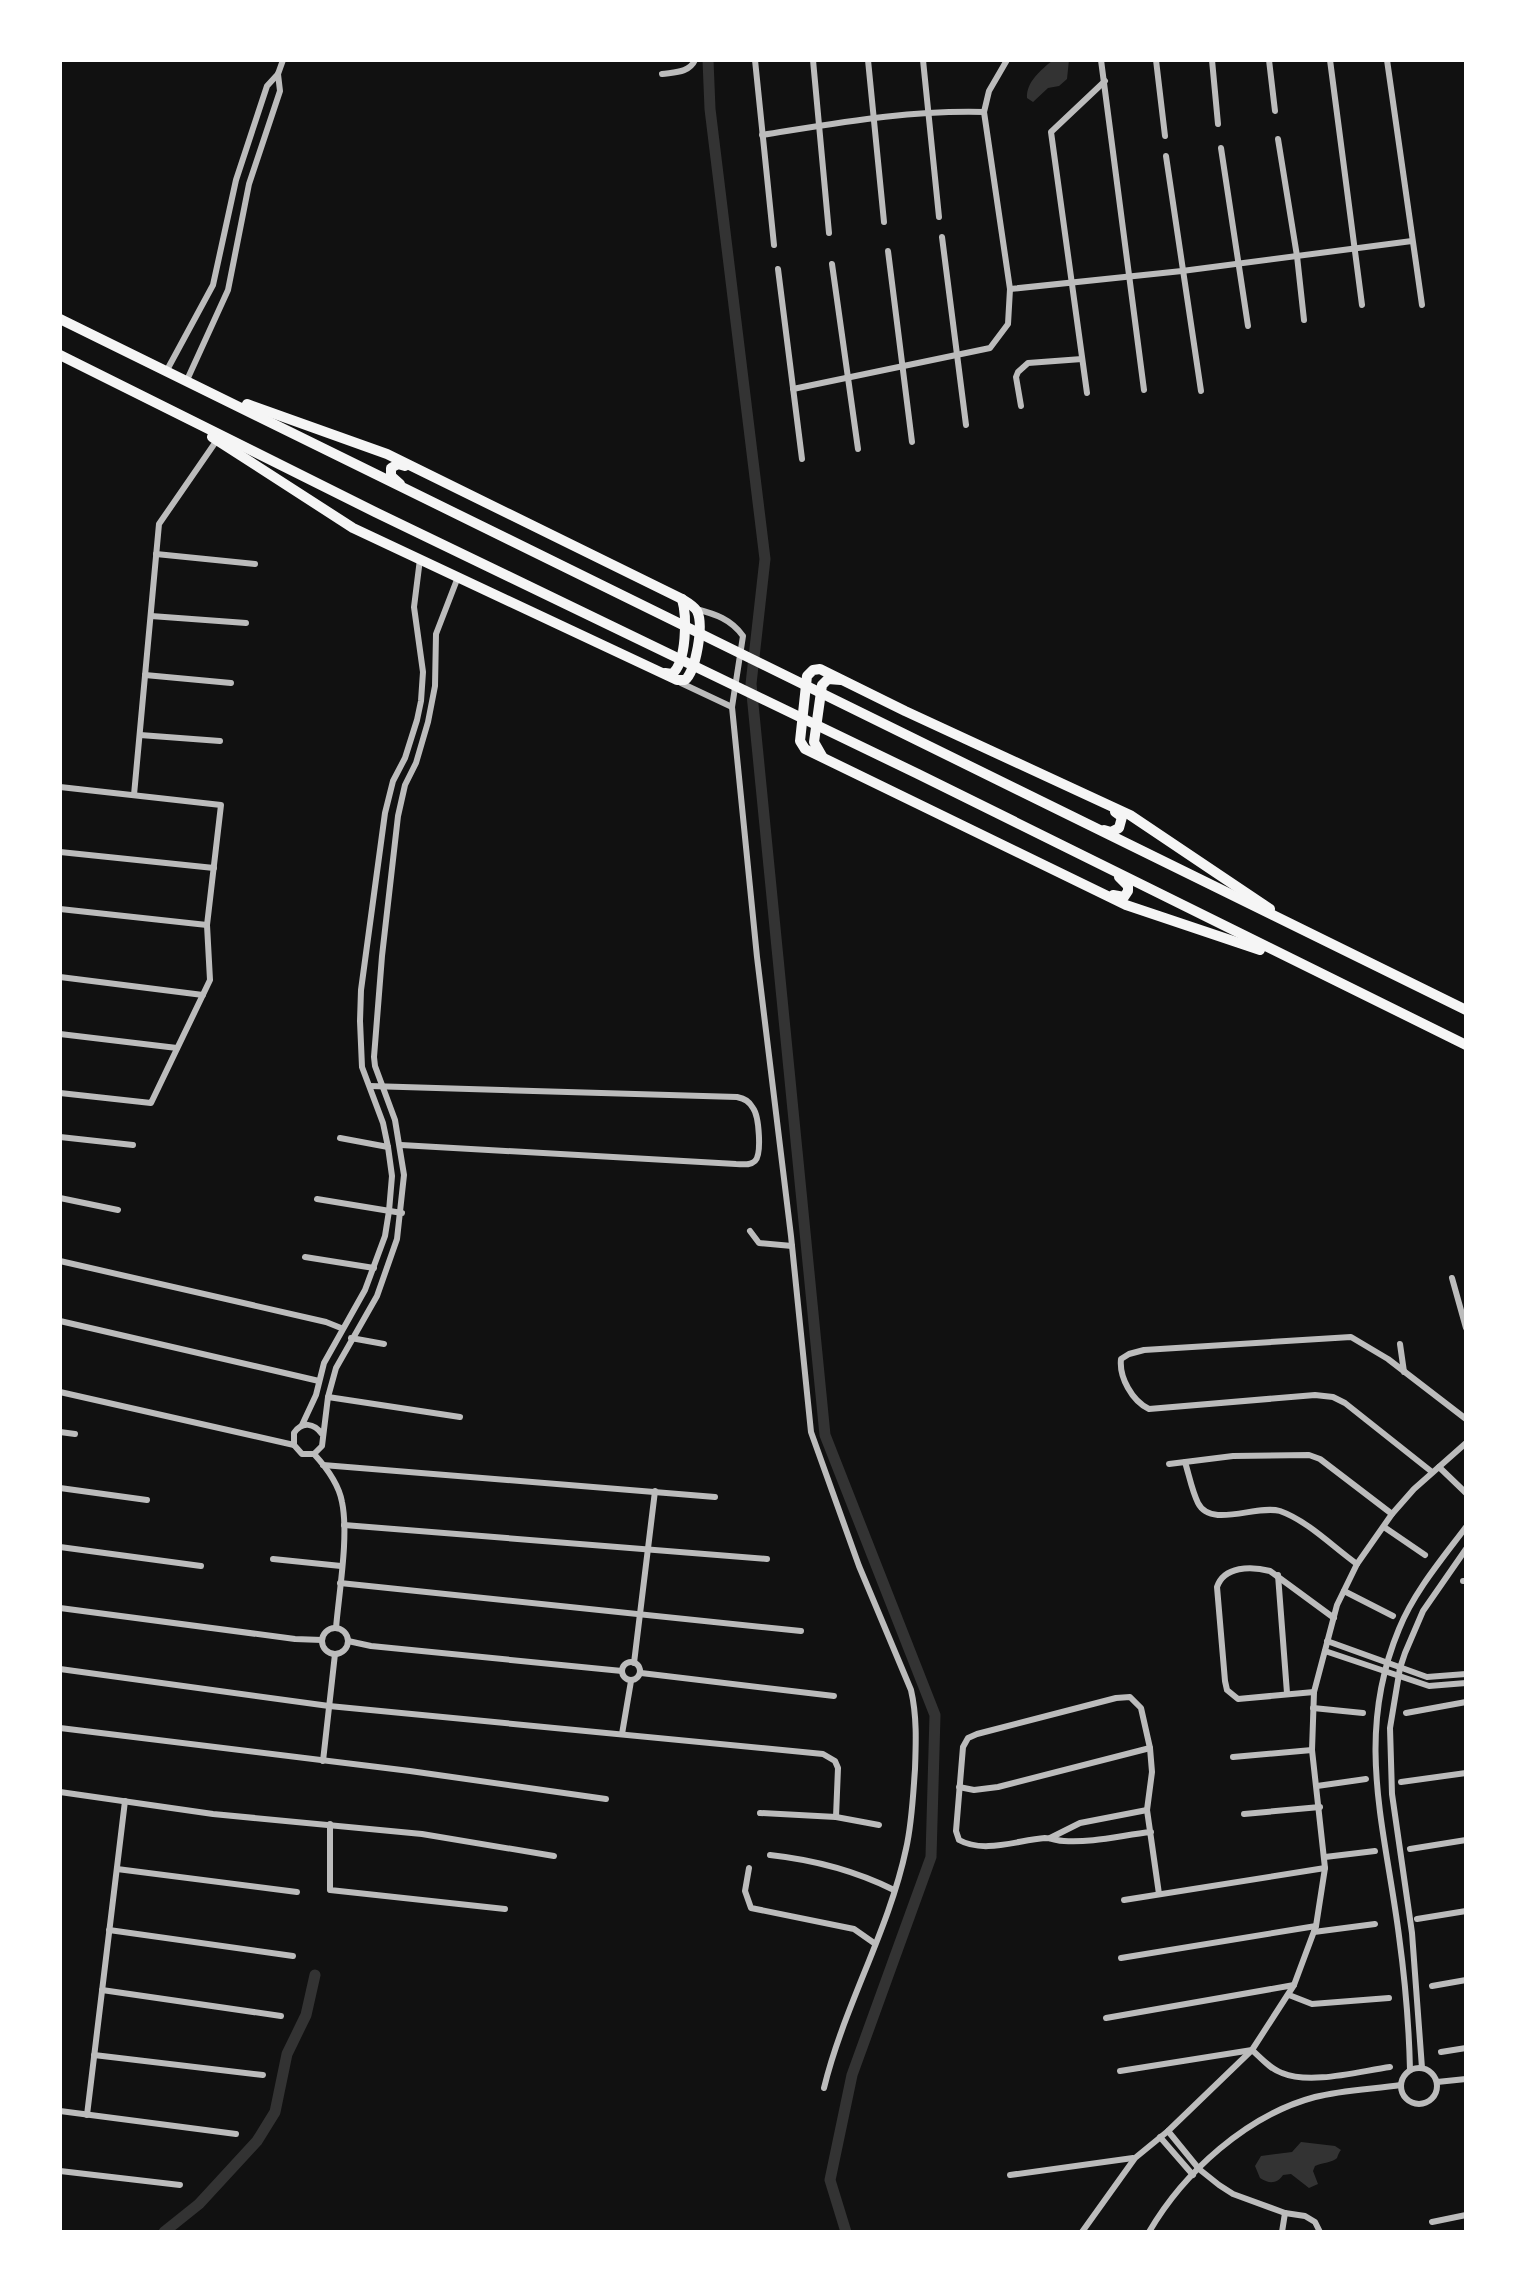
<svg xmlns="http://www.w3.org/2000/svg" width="1526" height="2292" font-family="'Titillium Web',sans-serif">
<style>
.water{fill:#333}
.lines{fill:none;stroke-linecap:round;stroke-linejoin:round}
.canal{stroke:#333;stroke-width:11}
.minor{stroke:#bcbcbc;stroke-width:6}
.primary{stroke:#f5f5f5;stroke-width:10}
</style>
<rect width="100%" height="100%" fill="#111"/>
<!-- water -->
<g class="water">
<path d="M1053,60H1069L1067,79L1059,86L1048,88L1033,102L1027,98C1026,82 1041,70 1053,60Z"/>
<path d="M1301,2142L1335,2146L1341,2150C1339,2152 1338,2155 1337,2158C1334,2162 1321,2163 1315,2166L1313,2171L1318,2184L1309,2188L1291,2174L1283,2175C1277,2184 1269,2184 1260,2178L1255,2166L1261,2156L1292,2152Z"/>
</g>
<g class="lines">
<!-- canal -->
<g class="canal">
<path d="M708,60L710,109L765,559L751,684L825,1435L935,1715L931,1857L852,2075L830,2180L846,2232"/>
<path d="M164,2232L199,2204L257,2141L275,2112L287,2054L306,2015L315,1975"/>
</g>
<!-- minor -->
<g class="minor">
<path d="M755,60L774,245"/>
<path d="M813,60L829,233"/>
<path d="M868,60L884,222"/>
<path d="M923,60L939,217"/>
<path d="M1101,60L1144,390"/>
<path d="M1156,60L1165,136"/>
<path d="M1212,60L1218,124"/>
<path d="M1269,60L1275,111"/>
<path d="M1330,60L1362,305"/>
<path d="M1387,60L1422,305"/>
<path d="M662,74C675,72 689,73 695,60"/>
<path d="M762,135C838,123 907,110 984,112"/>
<path d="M1278,139L1297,256L1304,320"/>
<path d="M1221,148L1248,326"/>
<path d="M1166,156L1201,391"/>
<path d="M942,237L966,425"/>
<path d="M888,251L912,442"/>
<path d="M832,264L858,449"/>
<path d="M778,269L802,459"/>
<path d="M1010,289L1182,271L1412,241"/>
<path d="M167,370L213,285L236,180L267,86L278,74L283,60"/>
<path d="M187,380L228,290L249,184L280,91L278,74"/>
<path d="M793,389L990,348L1008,324L1010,289L984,112L989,91L1007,60"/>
<path d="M1087,393L1051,132L1105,81"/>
<path d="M1021,406L1016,377L1018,372L1028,363L1082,359"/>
<path d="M156,554L255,564"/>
<path d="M696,609C715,614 731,619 743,636L732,707L757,957L791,1236L811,1432L859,1566L911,1690C917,1716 916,1742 915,1769C913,1796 912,1823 906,1849C889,1930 844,2006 824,2088"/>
<path d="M151,616L246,623"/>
<path d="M145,675L231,683"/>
<path d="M681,683L732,707"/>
<path d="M140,735L220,741"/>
<path d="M60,787L221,805L207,925L210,980L151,1103L60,1093"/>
<path d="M134,795L159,524L217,440"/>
<path d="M60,852L214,868"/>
<path d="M60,909L207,925"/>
<path d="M60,977L203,995"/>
<path d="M60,1034L177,1048"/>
<path d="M370,1086L737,1097C745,1099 749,1101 753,1108C759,1116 762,1154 755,1161C750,1166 742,1164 736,1164L401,1145"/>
<path d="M60,1137L133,1145"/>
<path d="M340,1138L388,1147"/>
<path d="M60,1198L118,1210"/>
<path d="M317,1199L402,1213"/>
<path d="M750,1231L759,1243L792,1246"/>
<path d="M305,1257L374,1268"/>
<path d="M60,1261L326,1322L341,1328"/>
<path d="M1452,1278L1466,1328"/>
<path d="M60,1321L319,1381"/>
<path d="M351,1338L384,1344"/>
<path d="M1400,1344L1404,1372"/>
<path d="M60,1392L294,1445"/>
<path d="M328,1397L460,1417"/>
<path d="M302,1425L316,1395L324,1363L365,1290L385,1236L389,1211L392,1176L388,1147L383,1123L362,1067L360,1021L361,990L385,813L393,781L405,758L417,720L421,701L423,672L414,607L420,559"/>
<path d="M60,1432L75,1434"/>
<path d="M322,1434C314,1423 302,1421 294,1433V1445L302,1454H314L322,1446L328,1397L336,1368L377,1296L397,1239L404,1175L395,1120L375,1066L374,1057L382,956L398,816L405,785L416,763L428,722L435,686L436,634L458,577"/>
<path d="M314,1454C325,1466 339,1485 342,1502C349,1536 339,1592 336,1628"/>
<path d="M1185,1462C1189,1475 1192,1491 1198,1503C1211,1529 1257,1504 1280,1511C1308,1521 1333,1547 1357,1564"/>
<path d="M1169,1464L1233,1456L1309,1455L1320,1459L1392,1514"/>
<path d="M323,1465L715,1497"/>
<path d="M1439,1467L1466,1493"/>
<path d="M1432,1472L1345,1403L1333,1397L1315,1395L1149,1409C1132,1401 1119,1377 1121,1359L1129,1354L1144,1350L1351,1337L1388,1359L1466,1419"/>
<path d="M60,1488L147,1500"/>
<path d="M344,1525L767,1559"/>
<path d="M1384,1527L1425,1555"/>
<path d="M60,1547L201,1566"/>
<path d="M273,1559L341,1566"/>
<path d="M1278,1575L1287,1693"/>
<path d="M1463,1581H1466"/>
<path d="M340,1583L801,1631"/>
<path d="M1344,1591L1393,1616"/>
<path d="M60,1608L295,1639L322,1640"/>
<circle cx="335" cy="1641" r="13"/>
<path d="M348,1641L371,1646L622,1671"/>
<path d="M1327,1641L1427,1677L1466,1674"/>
<path d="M1325,1651L1429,1686L1466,1683"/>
<circle cx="631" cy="1671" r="9"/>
<path d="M634,1663L655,1491"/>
<path d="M60,1669L329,1706L823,1754L835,1761L838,1768L836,1817"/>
<path d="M641,1673L834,1696"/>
<path d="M1314,1692L1238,1699L1227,1690L1225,1681L1217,1587C1224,1566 1251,1566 1270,1571L1334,1618"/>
<path d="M1313,1708L1363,1713"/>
<path d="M1406,1713L1466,1702"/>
<path d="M60,1728L410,1771L606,1799"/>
<path d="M622,1734L631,1681"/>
<path d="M1233,1757L1312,1750"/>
<path d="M323,1761L335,1654"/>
<path d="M1401,1782L1466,1773"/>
<path d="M1317,1786L1366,1779"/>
<path d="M959,1787L974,1790L998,1787L1150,1748"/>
<path d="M60,1792L213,1814L422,1834L554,1856"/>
<path d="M760,1813L836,1817L879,1825"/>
<path d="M1244,1814L1320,1807"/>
<path d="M330,1824V1890L505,1909"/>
<path d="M1151,1832C1123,1835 1092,1843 1064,1841C1057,1841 1052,1838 1045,1838C1018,1840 984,1854 959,1840L956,1831L963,1747L968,1738L977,1734L1116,1698L1130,1697L1141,1708L1150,1748L1152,1772L1147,1810L1159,1894"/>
<path d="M1050,1838L1080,1823L1147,1810"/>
<path d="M1410,1849L1466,1840"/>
<path d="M770,1855C815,1860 854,1870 894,1890"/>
<path d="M1325,1857L1375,1851"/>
<path d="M749,1868L745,1891L751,1908L854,1929L874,1943"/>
<path d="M117,1869L297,1892"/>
<path d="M1124,1900L1325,1868"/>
<path d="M1417,1919L1466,1911"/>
<path d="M109,1930L293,1956"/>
<path d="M1314,1932L1375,1924"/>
<path d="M1121,1958L1316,1926"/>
<path d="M1432,1986L1466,1980"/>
<path d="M102,1990L281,2016"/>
<path d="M1289,1995L1312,2004L1389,1998"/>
<path d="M1106,2018L1294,1985"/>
<path d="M1441,2052L1466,2048"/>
<path d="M94,2055L263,2075"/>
<path d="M1422,2068L1412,1933L1392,1794L1390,1728L1400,1668L1405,1653L1423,1611L1466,1549"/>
<circle cx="1419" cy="2086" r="18"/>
<path d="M1410,2070C1409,2025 1405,1980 1399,1936C1385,1827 1354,1737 1399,1629C1414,1592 1442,1559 1466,1527"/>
<path d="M1120,2071L1252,2050C1261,2058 1270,2069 1282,2073C1311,2085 1360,2071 1390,2067"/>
<path d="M1437,2082L1466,2079"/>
<path d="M60,2111L236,2134"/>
<path d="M87,2115L125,1801"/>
<path d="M1168,2131L1199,2169L1219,2185L1233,2194L1285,2213L1305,2216L1315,2222L1320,2232"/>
<path d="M1160,2137L1193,2175"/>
<path d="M60,2171L180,2185"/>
<path d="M1010,2175L1133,2158"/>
<path d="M1432,2222L1466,2215"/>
<path d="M1082,2232L1135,2158L1168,2131L1252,2050L1294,1985L1316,1926L1325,1868L1312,1750L1314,1692L1337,1605L1357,1564L1392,1514L1414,1489L1466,1443"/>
<path d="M1149,2232C1184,2172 1247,2115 1315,2097C1342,2090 1373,2089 1401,2085"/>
<path d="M1282,2232L1285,2213"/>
</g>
<!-- primary -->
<g class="primary">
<path d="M60,319L1466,1010"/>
<path d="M60,355L375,512L918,774L1466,1045"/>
<path d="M212,437L353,528L677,680H685C696,671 704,625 697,611C694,606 687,602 682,599L387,454L247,404"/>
<path d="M400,484L391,476V468L398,464L405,466"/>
<path d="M665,673L672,674C687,662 687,616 682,599"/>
<path d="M822,756L814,742L822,685L828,679L841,680"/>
<path d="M1104,830L1111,832L1119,828L1122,817L1115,812"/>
<path d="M1113,895L1124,897L1128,891V886L1119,877"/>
<path d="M1260,950L1126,905L805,749L800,741L807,676L813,670L820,669L905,711L1130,815L1270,909"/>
</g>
</g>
<!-- border -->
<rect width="1526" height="2292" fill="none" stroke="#ffffff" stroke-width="124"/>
</svg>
